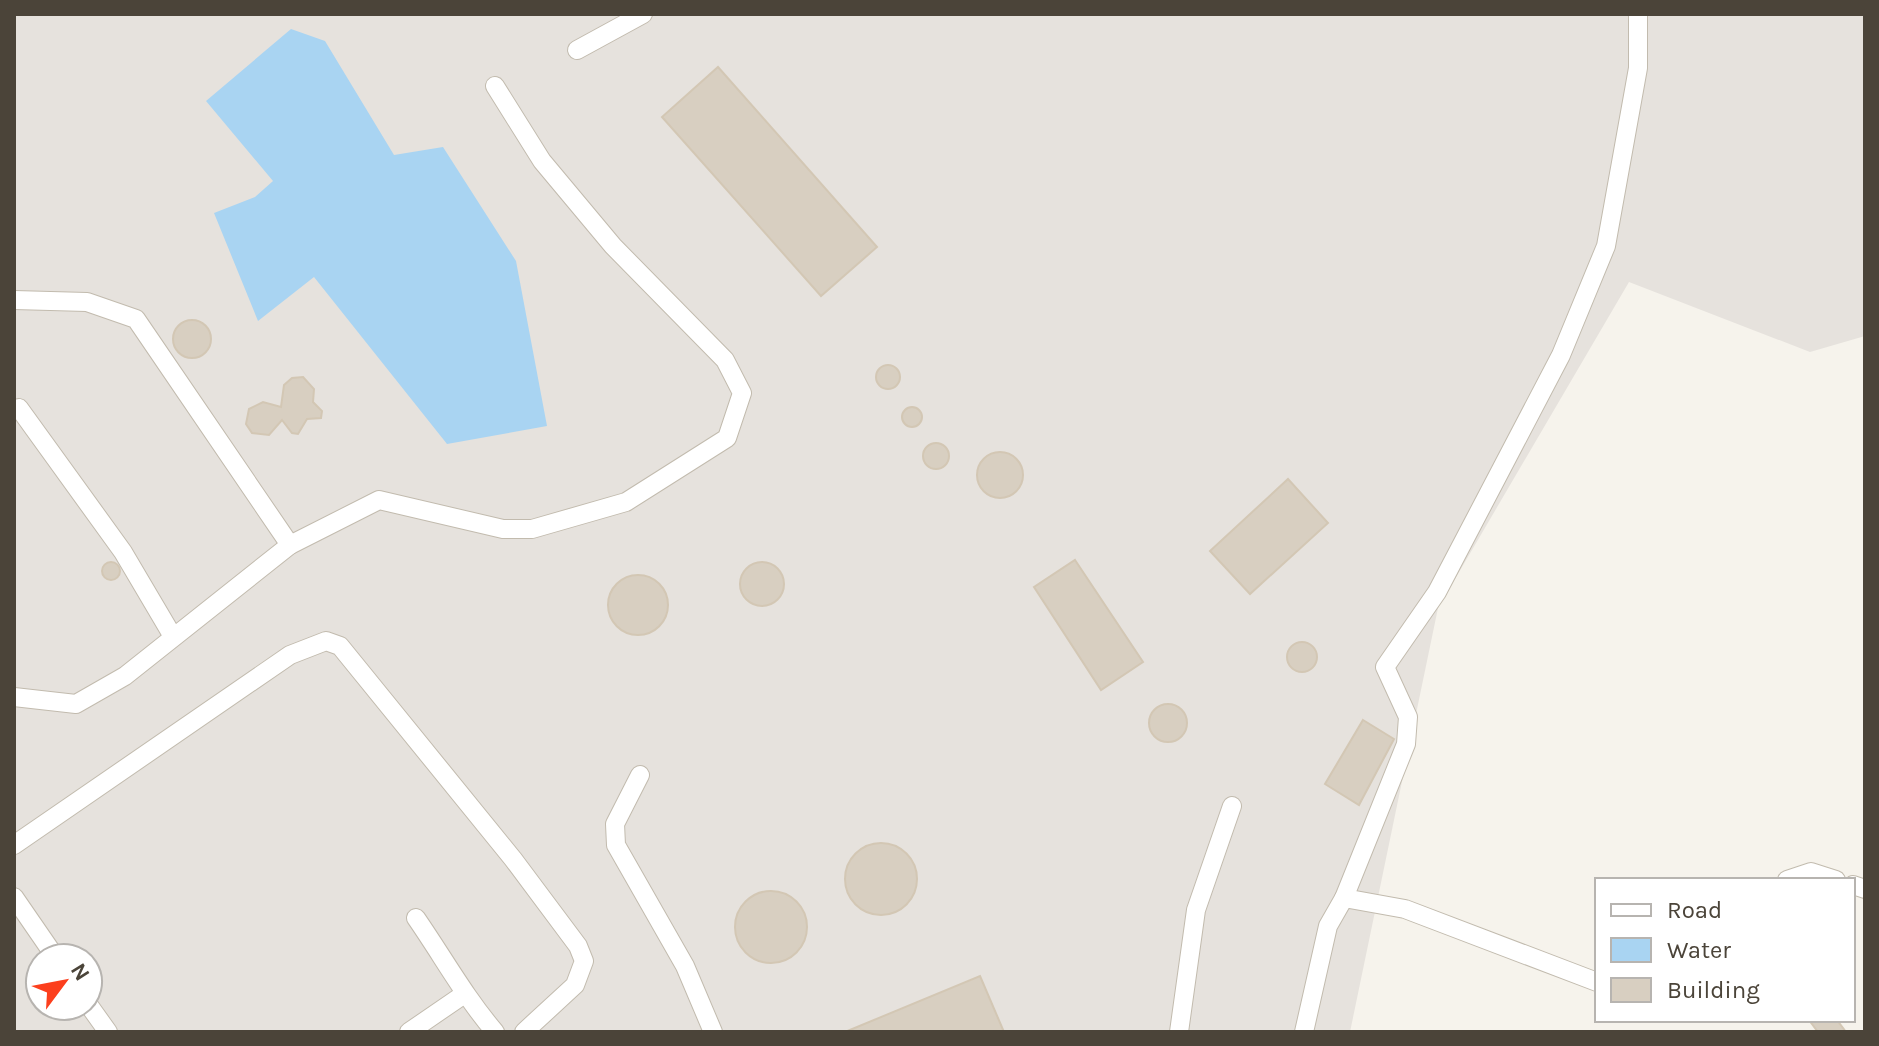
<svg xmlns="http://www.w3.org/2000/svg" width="1879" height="1046" font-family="Karla,sans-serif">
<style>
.industrial{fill:#e6e2dd;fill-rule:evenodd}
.water{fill:#a9d4f2}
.building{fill:#d8cfc1;stroke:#d3c7b4;stroke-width:2}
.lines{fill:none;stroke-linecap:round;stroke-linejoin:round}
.minor-casing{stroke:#c2bbae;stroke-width:20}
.minor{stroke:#fff;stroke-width:18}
</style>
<rect width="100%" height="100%" fill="#f6f3ec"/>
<!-- industrial -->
<path class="industrial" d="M14,14H1865V336L1810,352L1629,282L1438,608L1350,1032H14ZM40,958H88V1006H40Z"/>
<!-- water -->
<path class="water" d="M291,29L325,41L394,155L443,147L516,261L547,426L447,444L314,277L258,321L214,213L255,197L273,181L206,101Z"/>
<!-- building -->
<g class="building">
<path d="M718,67L877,247L821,296L662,117Z"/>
<circle cx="192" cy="339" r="19"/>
<circle cx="888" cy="377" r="12"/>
<path d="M303,377L314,389L313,402L322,411L321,418L307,419L298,434L292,433L282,420L269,435L252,433L246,424L249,409L263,402L281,407L284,385L292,378Z"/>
<circle cx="912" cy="417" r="10"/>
<circle cx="936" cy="456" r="13"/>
<circle cx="1000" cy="475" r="23"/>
<path d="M1288,479L1328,523L1250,594L1210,551Z"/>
<path d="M1075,560L1143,662L1101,690L1034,587Z"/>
<circle cx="762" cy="584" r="22"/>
<circle cx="111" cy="571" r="9"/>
<circle cx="638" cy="605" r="30"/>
<circle cx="1302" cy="657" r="15"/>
<circle cx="1168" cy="723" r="19"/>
<path d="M1363,720L1394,739L1359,805L1325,784Z"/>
<circle cx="881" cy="879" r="36"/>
<circle cx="771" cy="927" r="36"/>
<path d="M980,976L1004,1032H845Z"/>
<path d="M1809,1020H1837L1846,1032H1818Z"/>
</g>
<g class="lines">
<!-- minor casing -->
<g class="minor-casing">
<g id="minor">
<path d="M577,50L643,14"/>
<path d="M14,300L87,302L136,319L290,545"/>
<path d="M19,408L123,552L172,635"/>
<path d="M14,697L76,704L125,676L290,545L379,500L503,529H532L626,502L727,438L742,393L725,360L613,246L542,161L495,86"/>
<path d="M640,775L615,824L616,845L685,966L713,1032"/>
<path d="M14,845L290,655L326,641L340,646L513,859L578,946L584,961L575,985L524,1032"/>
<path d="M1787,880L1811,872L1836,880"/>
<path d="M1853,885L1865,889"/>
<path d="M14,897L56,958"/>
<path d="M1344,898L1406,744L1408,717L1385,667L1437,592L1561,355L1606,246L1638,68V14"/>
<path d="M416,918C443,957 465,997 495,1032"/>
<path d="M88,1004L108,1032"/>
<path d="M409,1032L463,995"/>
<path d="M1179,1032L1196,910L1232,806"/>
<path d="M1304,1032L1328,926L1344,898L1405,909L1597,982"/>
</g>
</g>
<!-- minor -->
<use href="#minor" class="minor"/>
</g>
<!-- border -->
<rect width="1879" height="1046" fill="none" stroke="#4b4439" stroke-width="32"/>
<!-- legend -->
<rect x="1595" y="878" width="260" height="144" fill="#ffffff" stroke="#b7b4b0" stroke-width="2"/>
<rect x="1611" y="904" width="40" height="12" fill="#ffffff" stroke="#b7b4b0" stroke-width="2"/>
<text x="1667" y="918" font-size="24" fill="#4b4439">Road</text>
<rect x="1611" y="938" width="40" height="24" fill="#a9d4f2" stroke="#b7b4b0" stroke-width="2"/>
<text x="1667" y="958" font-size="24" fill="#4b4439">Water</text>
<rect x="1611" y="978" width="40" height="24" fill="#d8cfc1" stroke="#b7b4b0" stroke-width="2"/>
<text x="1667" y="998" font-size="24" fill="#4b4439">Building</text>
<!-- north arrow -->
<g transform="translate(64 982) rotate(58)"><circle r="38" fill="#ffffff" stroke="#b7b4b0" stroke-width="2"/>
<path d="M0-6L14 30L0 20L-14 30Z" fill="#fc3f1d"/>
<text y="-12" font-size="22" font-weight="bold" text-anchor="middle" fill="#4b4439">N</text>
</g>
</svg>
